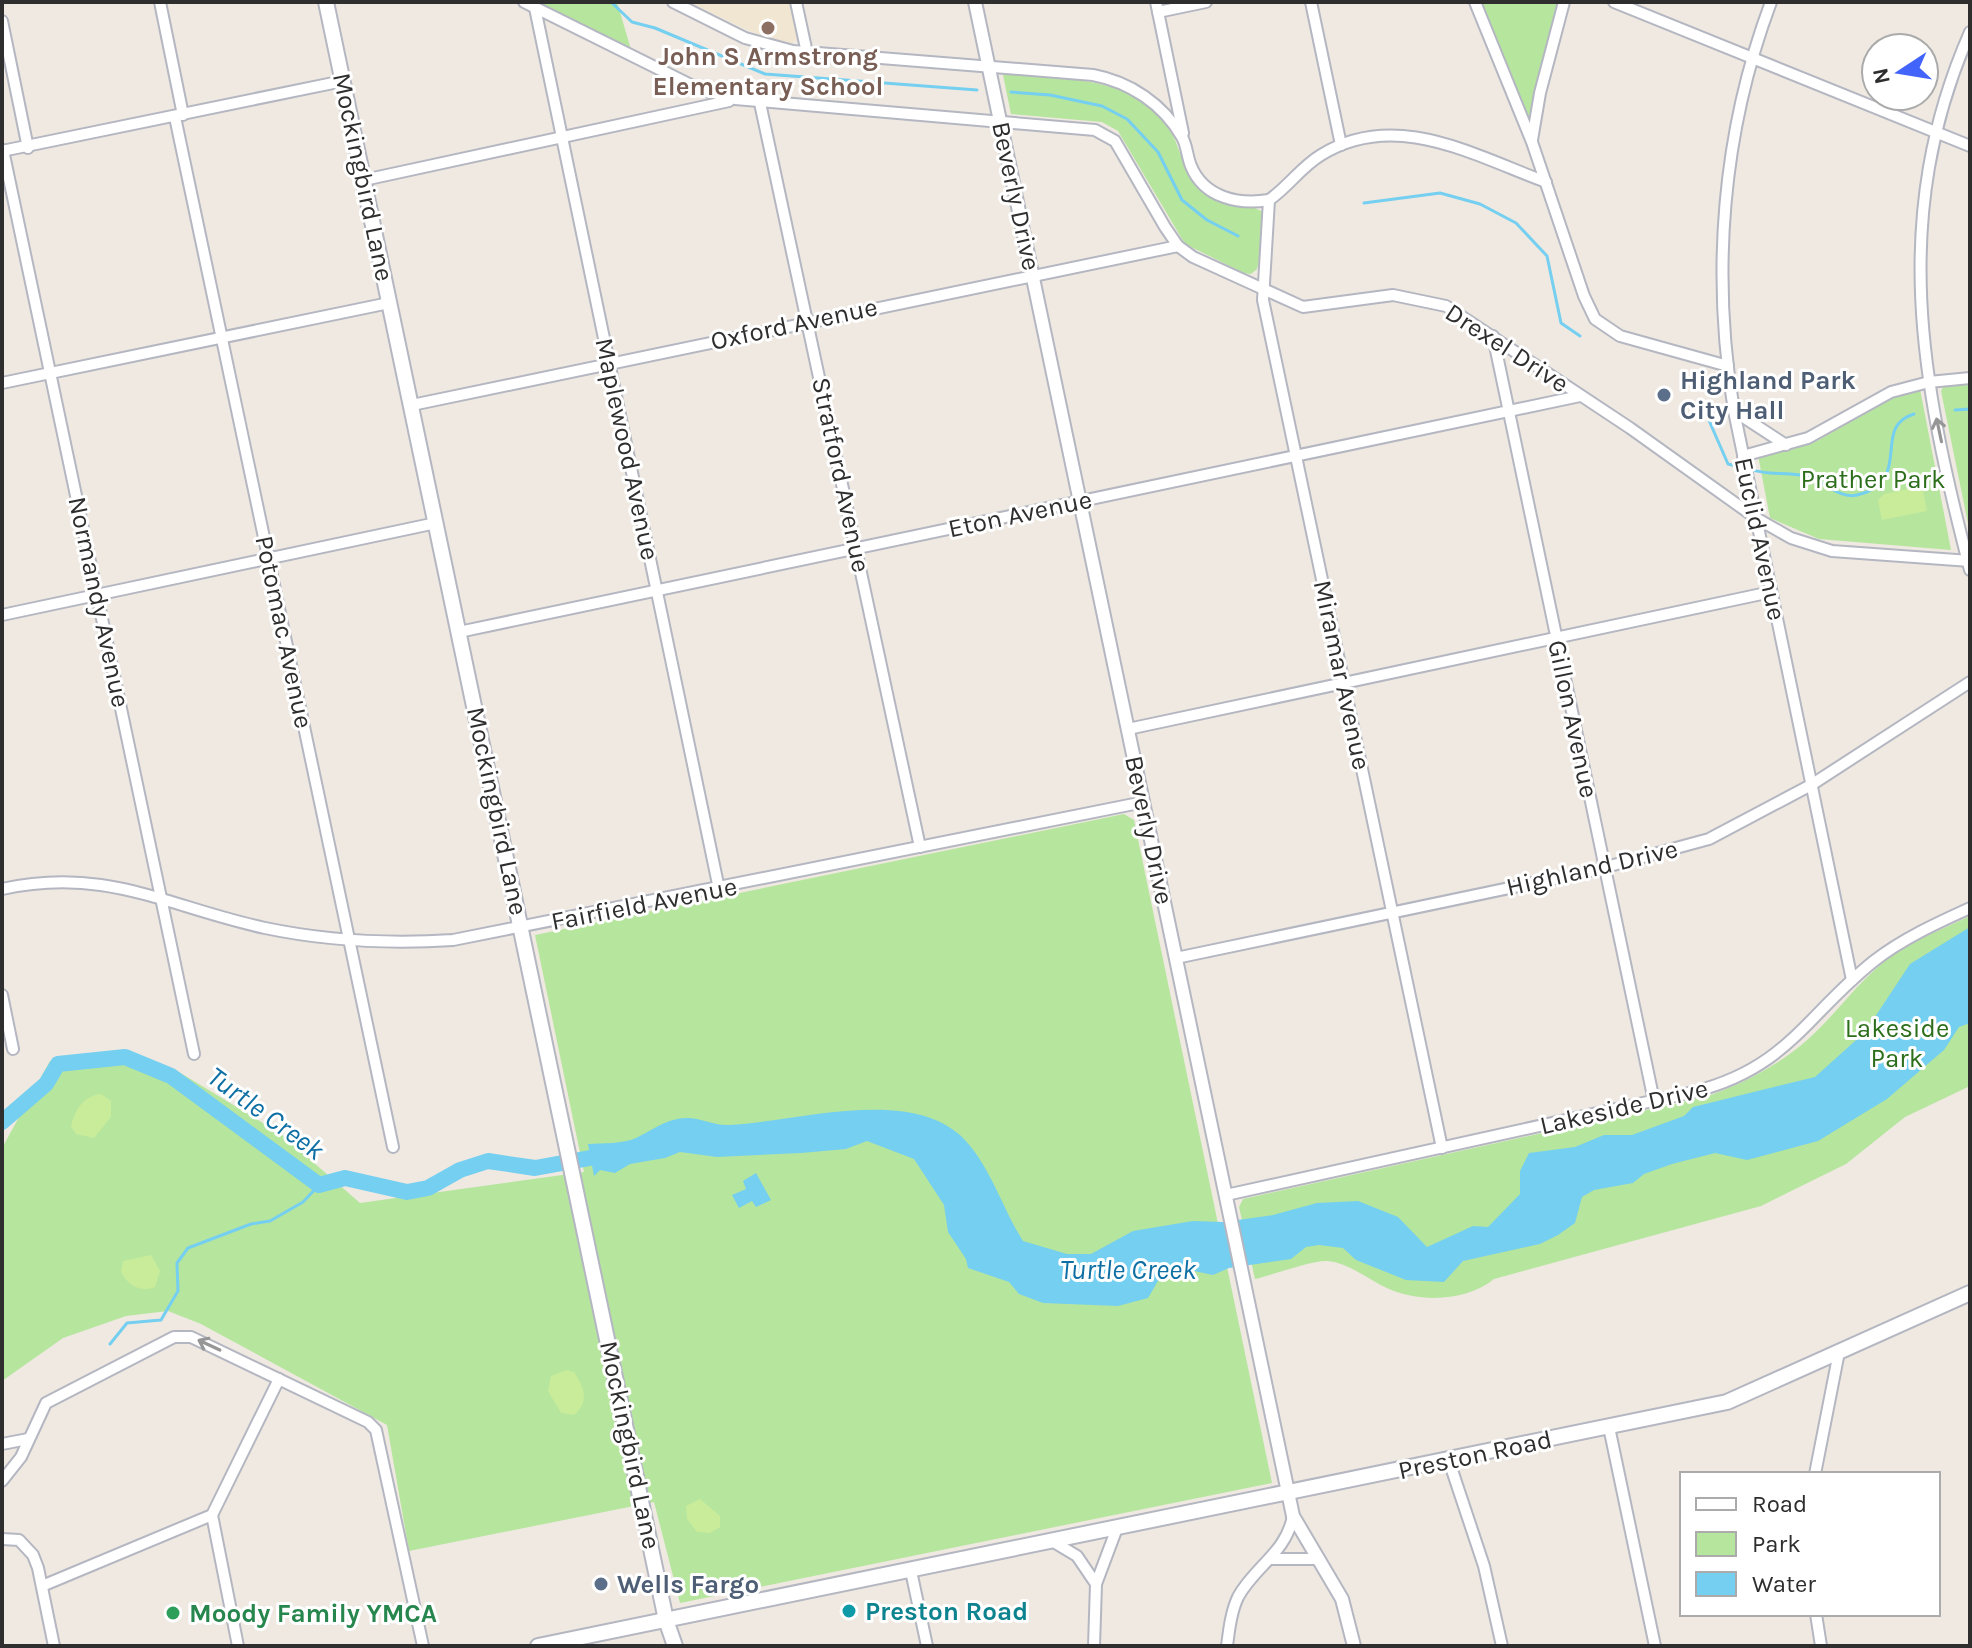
<svg xmlns="http://www.w3.org/2000/svg" width="1972" height="1648" font-family="Karla,sans-serif">
<style>
.education{fill:#f0e6d1}
.green{fill:#b6e59e}
.pitch{fill:#c9ec9a}
.water{fill:#75cff0}
.lines{fill:none;stroke-linecap:round;stroke-linejoin:round}
.stream{stroke:#75cff0;stroke-width:3}
.river{stroke:#75cff0;stroke-width:16}
.minor-casing{stroke:#b4b7c1;stroke-width:14}
.tertiary-casing{stroke:#b4b7c1;stroke-width:16}
.secondary-casing{stroke:#b4b7c1;stroke-width:18}
.minor{stroke:#fff;stroke-width:10}
.tertiary{stroke:#fff;stroke-width:12}
.secondary{stroke:#fff;stroke-width:14}
.oneway{stroke:#969696}
.education-dot{fill:#8d6e63;stroke:#fff;stroke-width:3}
.service-dot{fill:#5c6f8a;stroke:#fff;stroke-width:3}
.culture-dot{fill:#0f9aa8;stroke:#fff;stroke-width:3}
.leisure-dot{fill:#2e9e5b;stroke:#fff;stroke-width:3}
.labels{text-anchor:middle;dominant-baseline:central;stroke-width:6;stroke-linejoin:round;paint-order:stroke}
.education-label{font-size:26px;font-weight:bold;fill:#785e54;stroke:#fff}
.street-label{font-size:26px;fill:#2e2e2e;stroke:#fff}
.service-label{font-size:26px;font-weight:bold;fill:#4e5e75;stroke:#fff;text-anchor:start}
.park-label{font-size:26px;fill:#2c6e1b;stroke:#fff}
.culture-label{font-size:26px;font-weight:bold;fill:#0d838f;stroke:#fff;text-anchor:start}
.leisure-label{font-size:26px;font-weight:bold;fill:#27864d;stroke:#fff;text-anchor:start}
.water-label{font-size:28px;font-style:italic;fill:#0d6fa3;stroke:#fff}
</style>
<rect width="100%" height="100%" fill="#efe9e1"/>
<!-- education -->
<path class="education" d="M688,2H789L797,38L792,44L765,38Z"/>
<!-- green -->
<g class="green">
<path d="M536,2H617L632,53L542,6Z"/>
<path d="M1481,2H1557L1531,116L1527,115Z"/>
<path d="M1023,74C1079,80 1149,80 1175,140C1183,160 1187,179 1205,193C1224,207 1245,201 1263,212V243L1257,269L1251,274L1244,273L1185,244L1118,131L1102,122L1011,114L1003,75Z"/>
<path d="M1970,382V533L1941,391L1944,385Z"/>
<path d="M1920,389L1951,550L1819,539L1770,518L1757,450L1817,441L1893,396Z"/>
<path d="M1124,814L1134,820L1272,1483L680,1603L654,1502L409,1551L387,1425L201,1324L168,1311L126,1316L63,1338L2,1381V1148L50,1061L124,1053L179,1072L281,1134L360,1203L584,1172L535,935Z"/>
<path d="M1970,916V1086L1905,1117L1846,1164L1761,1206L1494,1279C1468,1301 1420,1303 1389,1289C1368,1280 1350,1263 1327,1261C1313,1260 1272,1275 1255,1279L1239,1207L1243,1199L1705,1097C1742,1084 1776,1067 1806,1041C1837,1014 1859,979 1893,955C1916,939 1945,928 1970,916Z"/>
</g>
<!-- pitch -->
<g class="pitch">
<path d="M1922,486L1927,511L1882,520L1878,500L1884,494Z"/>
<path d="M101,1094L111,1101V1117L94,1138L76,1134L71,1127C74,1111 83,1096 101,1094Z"/>
<path d="M151,1255L160,1271L155,1287C141,1293 127,1285 121,1272L123,1261Z"/>
<path d="M566,1370L574,1372C584,1387 590,1402 574,1415L561,1413L548,1391L551,1376Z"/>
<path d="M700,1499L720,1516V1527L710,1533L697,1532L687,1519L686,1506Z"/>
</g>
<!-- water -->
<g class="water">
<path d="M1970,927V1023L1959,1027L1944,1050L1887,1099L1818,1141L1747,1160L1715,1153L1672,1164L1644,1174L1633,1183L1594,1190L1582,1197L1575,1223L1558,1235L1540,1244L1463,1261L1444,1282L1406,1280L1356,1260L1343,1248L1319,1245L1306,1247L1291,1259L1229,1268L1213,1275L1180,1268L1158,1281L1148,1298L1118,1306L1043,1303L1019,1294L1009,1282L968,1268L966,1259L948,1232L944,1205L914,1159L867,1141L846,1149L801,1153L717,1157L680,1152L665,1158L630,1164L615,1173L600,1170L594,1176L588,1144C603,1143 623,1144 636,1138C653,1130 667,1118 687,1118C701,1118 715,1126 729,1125C795,1122 907,1086 961,1136C990,1164 1002,1208 1023,1241L1067,1254H1091L1133,1231L1193,1221L1223,1222L1273,1215L1317,1203L1358,1201L1398,1217L1427,1247L1473,1226L1488,1227L1520,1194V1171L1529,1153L1575,1147L1604,1135H1632L1684,1116L1693,1107L1815,1077L1865,1032L1910,964Z"/>
<path d="M756,1173L771,1200L756,1207L752,1201L739,1208L732,1195L746,1189L743,1181Z"/>
</g>
<g class="lines">
<!-- stream -->
<g class="stream">
<path d="M611,2L632,22L655,28L765,74L977,90"/>
<path d="M1011,92L1050,95L1102,106L1127,119L1158,152L1182,200L1207,220L1238,236"/>
<path d="M1364,203L1440,193L1480,204L1516,223L1547,256L1561,323L1580,336"/>
<path d="M1704,409L1728,464C1741,467 1756,472 1770,473C1783,474 1800,473 1812,478C1827,484 1841,499 1857,495C1915,481 1870,427 1914,414"/>
<path d="M1955,410L1970,409"/>
<path d="M110,1344L127,1323L161,1320L178,1291L177,1263L188,1248L251,1224L270,1221L303,1202L319,1185"/>
</g>
<!-- river -->
<path class="river" d="M2,1122L46,1084L58,1064L125,1057L171,1076L319,1185L345,1178L407,1192L428,1188L460,1170L488,1161L535,1168L612,1154"/>
<!-- minor casing -->
<g class="minor-casing">
<g id="minor">
<path d="M160,2L183,115"/>
<path d="M524,2L699,89L735,99L1095,130L1115,141L1165,227L1178,246L1193,257L1303,307L1393,295L1446,306L1630,428L1756,518L1791,538L1832,551L1970,561"/>
<path d="M673,2L745,38L793,51L1093,75C1130,82 1163,104 1182,137C1187,145 1187,157 1191,166C1204,198 1239,205 1269,200C1288,187 1301,167 1321,155C1395,109 1473,155 1546,182"/>
<path d="M796,2L807,53"/>
<path d="M1156,2L1183,133"/>
<path d="M1311,2L1341,145"/>
<path d="M1475,2L1532,142L1584,296L1595,319L1620,336L1728,366"/>
<path d="M1614,2L1970,146"/>
<path d="M1771,2C1722,133 1711,273 1734,411L1852,980"/>
<path d="M535,8L719,889"/>
<path d="M1158,12L1206,2"/>
<path d="M2,21L28,148"/>
<path d="M1970,32C1889,217 1921,381 1970,570"/>
<path d="M760,103L920,847"/>
<path d="M175,117L393,1147"/>
<path d="M1532,140L1540,93L1564,2"/>
<path d="M3,150L194,1054"/>
<path d="M2,151L343,81"/>
<path d="M364,180L729,101"/>
<path d="M1269,200L1263,300L1442,1148"/>
<path d="M1493,336L1654,1101"/>
<path d="M2,383L389,303"/>
<path d="M412,405L1178,246"/>
<path d="M1734,411L1786,445"/>
<path d="M1743,456L1808,438L1891,392L1929,382L1970,378"/>
<path d="M2,615L436,523"/>
<path d="M459,632L1580,396"/>
<path d="M1128,729L1771,592"/>
<path d="M2,889C106,866 168,907 265,928C327,941 390,944 453,940L1144,802"/>
<path d="M1176,958L1595,870L1709,839L1811,785L1970,682"/>
<path d="M2,995L13,1049"/>
<path d="M1226,1195L1693,1092C1788,1068 1806,1015 1874,961C1902,939 1937,923 1970,908"/>
<path d="M1609,1427L1655,1646"/>
<path d="M2,1444L28,1439"/>
<path d="M1449,1461L1484,1566L1502,1646"/>
<path d="M1815,1474L1839,1352"/>
<path d="M2,1481L21,1457L46,1403L174,1337H191L368,1422L376,1430L423,1646"/>
<path d="M212,1515L238,1646"/>
<path d="M2,1539L19,1540L33,1555L38,1568L54,1646"/>
<path d="M1052,1541L1077,1556L1096,1584"/>
<path d="M1271,1559H1318"/>
<path d="M911,1571L927,1646"/>
<path d="M42,1586L212,1515L279,1379"/>
<path d="M1816,1614L1821,1646"/>
<path d="M1094,1646L1096,1584L1117,1528"/>
<path d="M1227,1646C1229,1630 1231,1612 1238,1597C1255,1566 1286,1553 1293,1516"/>
</g>
</g>
<!-- tertiary casing -->
<g class="tertiary-casing">
<path id="tertiary" d="M975,2L1293,1516L1342,1599L1354,1646"/>
</g>
<!-- secondary casing -->
<g class="secondary-casing">
<g id="secondary">
<path d="M326,2L666,1620L675,1646"/>
<path d="M538,1646L1727,1402L1970,1293"/>
</g>
</g>
<!-- minor -->
<use href="#minor" class="minor"/>
<!-- tertiary -->
<use href="#tertiary" class="tertiary"/>
<!-- secondary -->
<use href="#secondary" class="secondary"/>
</g>
<!-- one-way arrows -->
<defs><path id="oneway-shaft" d="M-6 0H5M1.5-3L5.5 0L1.5 3" fill="none" stroke-width="1.6" stroke-linecap="round" stroke-linejoin="round" transform="scale(2)"/></defs>
<g class="oneway">
<use href="#oneway-shaft" transform="translate(1939 430) rotate(-102)"/>
<use href="#oneway-shaft" transform="translate(209 1345) rotate(-155)"/>
</g>
<!-- markers -->
<circle class="education-dot" cx="768" cy="28" r="8"/>
<g class="service-dot">
<circle cx="1664" cy="395" r="8"/>
<circle cx="601" cy="1584" r="8"/>
</g>
<circle class="culture-dot" cx="849" cy="1611" r="8"/>
<circle class="leisure-dot" cx="173" cy="1613" r="8"/>
<g class="labels">
<!-- education labels -->
<g class="education-label">
<text x="768" y="56">John S Armstrong<tspan x="768" dy="30">Elementary School</tspan></text>
</g>
<!-- street labels -->
<g class="street-label">
<text transform="translate(363 177) rotate(78)">Mockingbird Lane</text>
<text transform="translate(1016 196) rotate(78)">Beverly Drive</text>
<text transform="translate(794 324) rotate(-12)">Oxford Avenue</text>
<text transform="translate(1507 348) rotate(33)">Drexel Drive</text>
<text transform="translate(627 449) rotate(78)">Maplewood Avenue</text>
<text transform="translate(841 475) rotate(78)">Stratford Avenue</text>
<text transform="translate(1020 514) rotate(-12)">Eton Avenue</text>
<text transform="translate(1760 539) rotate(78)">Euclid Avenue</text>
<text transform="translate(99 602) rotate(78)">Normandy Avenue</text>
<text transform="translate(284 632) rotate(78)">Potomac Avenue</text>
<text transform="translate(1342 675) rotate(78)">Miramar Avenue</text>
<text transform="translate(1573 719) rotate(78)">Gillon Avenue</text>
<text transform="translate(497 811) rotate(78)">Mockingbird Lane</text>
<text transform="translate(1149 830) rotate(78)">Beverly Drive</text>
<text transform="translate(1592 868) rotate(-13)">Highland Drive</text>
<text transform="translate(644 904) rotate(-11)">Fairfield Avenue</text>
<text transform="translate(1624 1107) rotate(-13)">Lakeside Drive</text>
<text transform="translate(630 1445) rotate(78)">Mockingbird Lane</text>
<text transform="translate(1475 1455) rotate(-12)">Preston Road</text>
</g>
<!-- service labels -->
<g class="service-label">
<text x="1680" y="380">Highland Park<tspan x="1680" dy="30">City Hall</tspan></text>
<text x="617" y="1584">Wells Fargo</text>
</g>
<!-- park labels -->
<g class="park-label">
<text x="1873" y="479">Prather Park</text>
<text x="1897" y="1028">Lakeside<tspan x="1897" dy="30">Park</tspan></text>
</g>
<!-- culture labels -->
<g class="culture-label">
<text x="865" y="1611">Preston Road</text>
</g>
<!-- leisure labels -->
<g class="leisure-label">
<text x="189" y="1613">Moody Family YMCA</text>
</g>
<!-- water labels -->
<g class="water-label">
<text transform="translate(266 1113) rotate(36)">Turtle Creek</text>
<text x="1128" y="1269">Turtle Creek</text>
</g>
</g>
<!-- border -->
<rect width="1972" height="1648" fill="none" stroke="#2e2e2e" stroke-width="8"/>
<!-- legend -->
<rect x="1680" y="1472" width="260" height="144" fill="#ffffff" stroke="#ababab" stroke-width="2"/>
<rect x="1696" y="1498" width="40" height="12" fill="#ffffff" stroke="#ababab" stroke-width="2"/>
<text x="1752" y="1512" font-size="24" fill="#2e2e2e">Road</text>
<rect x="1696" y="1532" width="40" height="24" fill="#b6e59e" stroke="#ababab" stroke-width="2"/>
<text x="1752" y="1552" font-size="24" fill="#2e2e2e">Park</text>
<rect x="1696" y="1572" width="40" height="24" fill="#75cff0" stroke="#ababab" stroke-width="2"/>
<text x="1752" y="1592" font-size="24" fill="#2e2e2e">Water</text>
<!-- north arrow -->
<g transform="translate(1900 72) rotate(258)"><circle r="38" fill="#ffffff" stroke="#ababab" stroke-width="2"/>
<path d="M0-6L14 30L0 20L-14 30Z" fill="#4264fb"/>
<text y="-12" font-size="22" font-weight="bold" text-anchor="middle" fill="#2e2e2e">N</text>
</g>
</svg>
